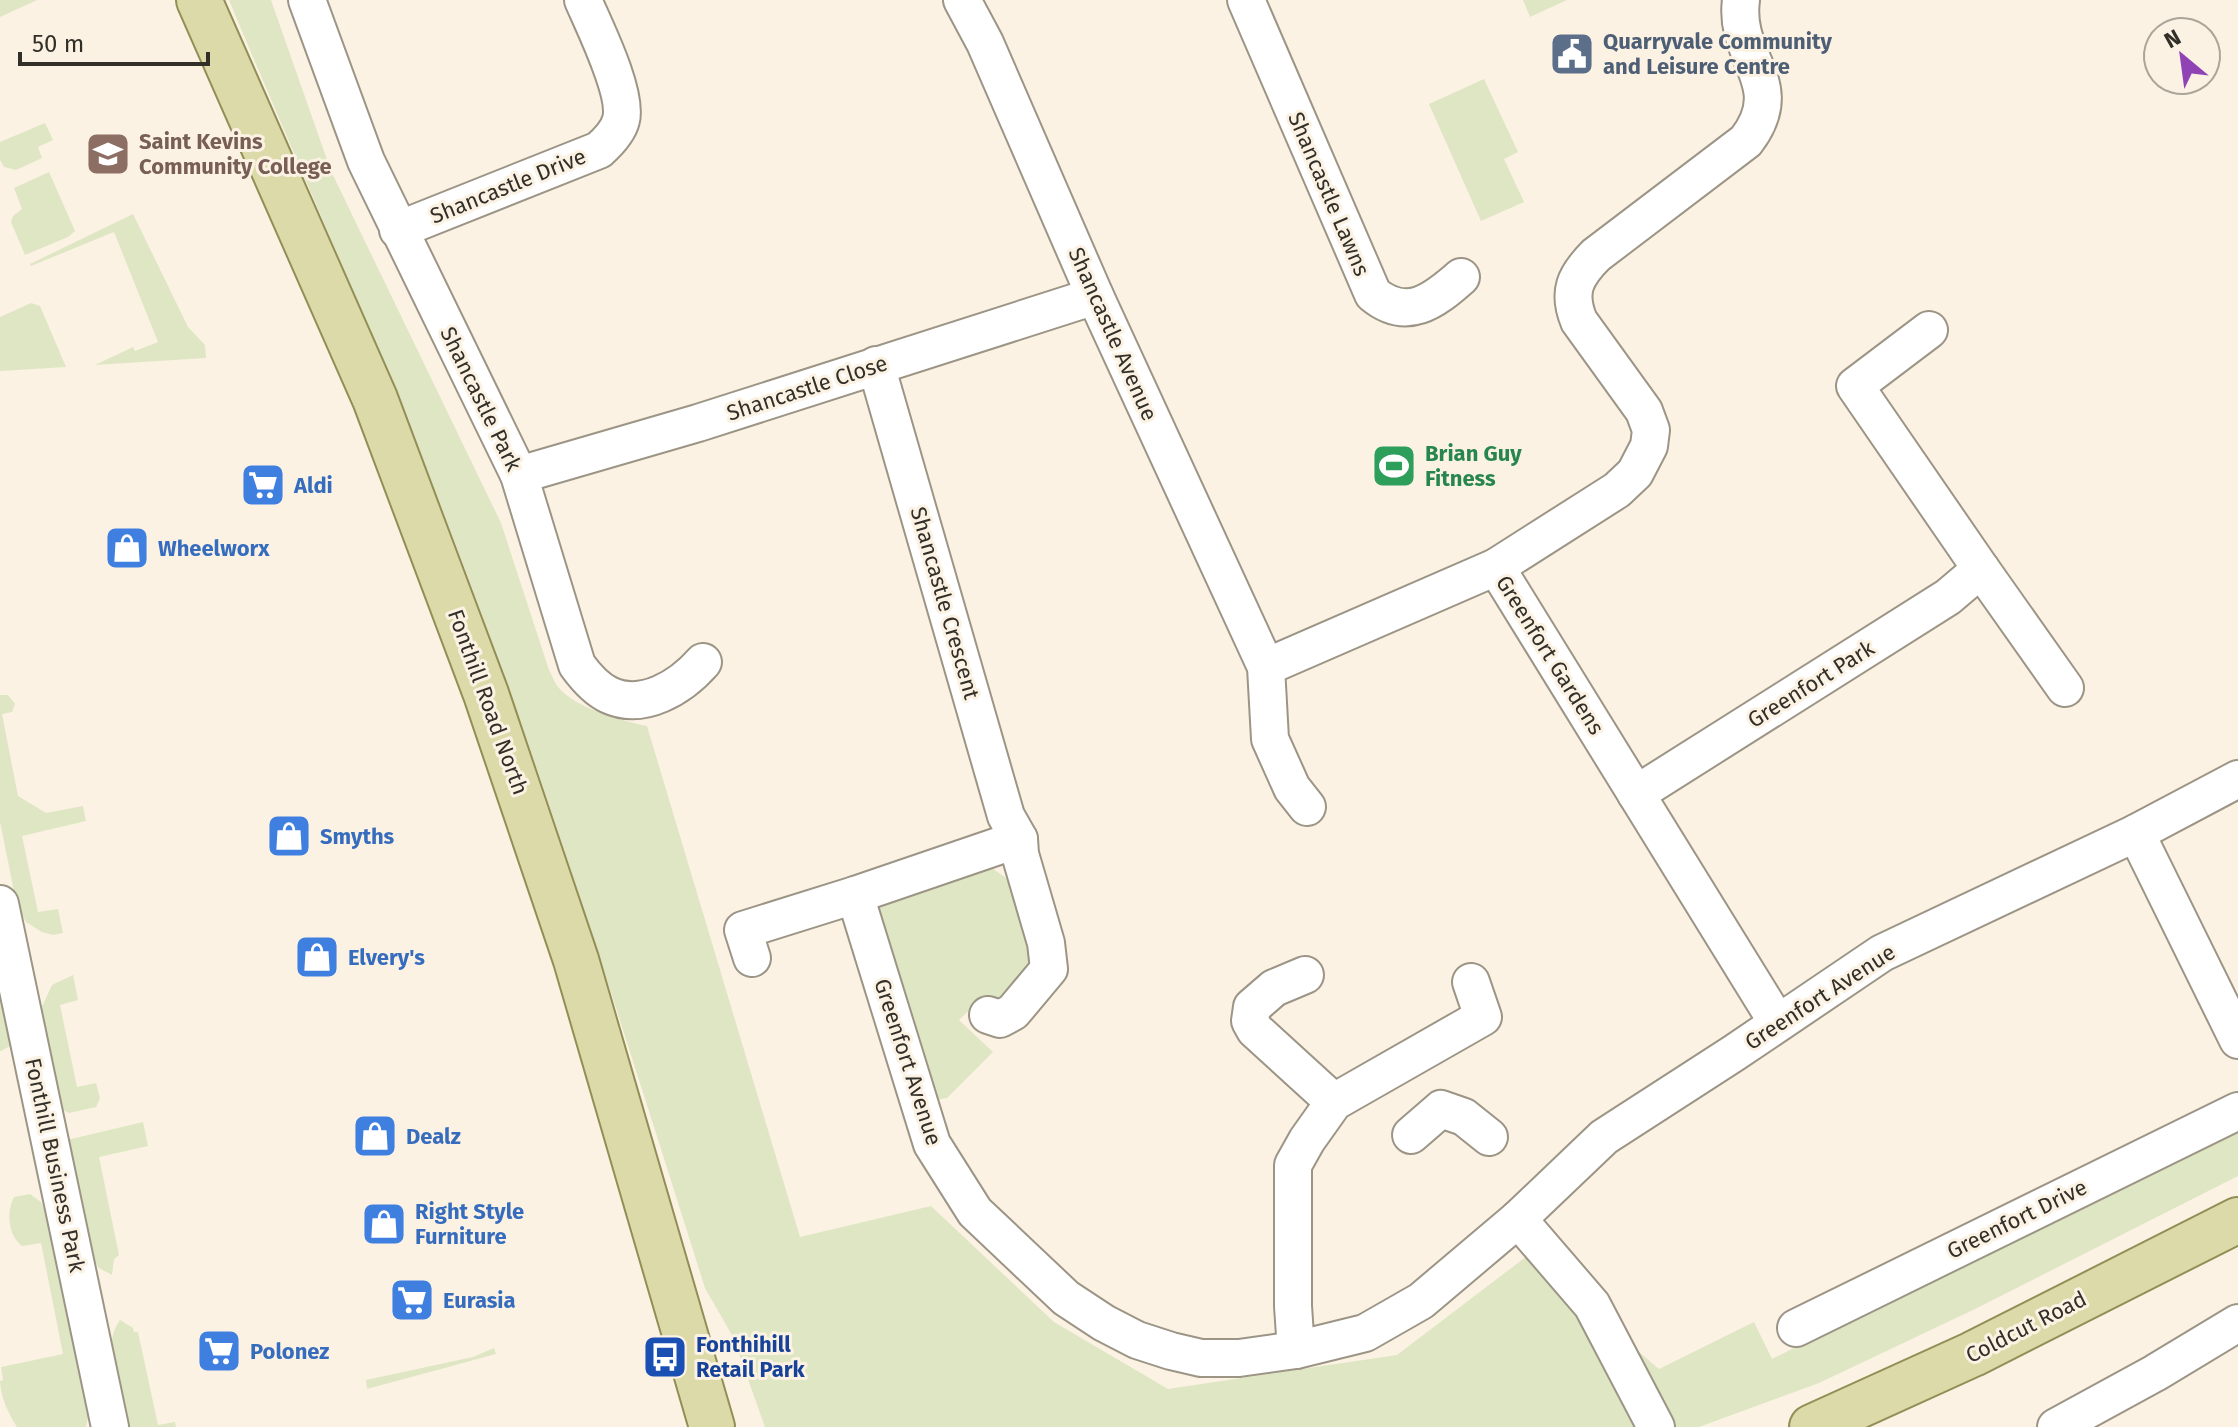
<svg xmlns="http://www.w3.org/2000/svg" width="2238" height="1427" font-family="'Fira Sans',sans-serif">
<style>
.green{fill:#dfe6c4}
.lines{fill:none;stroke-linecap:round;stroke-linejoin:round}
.minor-casing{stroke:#9c9586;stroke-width:40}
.major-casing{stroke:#938e56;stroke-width:48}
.minor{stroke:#fff;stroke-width:36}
.major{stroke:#dddaa9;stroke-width:44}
.labels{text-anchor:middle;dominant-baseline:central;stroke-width:6;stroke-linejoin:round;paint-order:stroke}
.service-label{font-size:22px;font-weight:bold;fill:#4e5e75;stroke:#fbf2e3;text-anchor:start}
.education-label{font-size:22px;font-weight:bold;fill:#785e54;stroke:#fbf2e3;text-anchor:start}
.street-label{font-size:22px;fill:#322f29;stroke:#fbf2e3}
.leisure-label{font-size:22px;font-weight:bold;fill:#27864d;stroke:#fbf2e3;text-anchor:start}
.shop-label{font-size:22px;font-weight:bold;fill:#366cbe;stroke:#fbf2e3;text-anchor:start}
.transit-label{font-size:22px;font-weight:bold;fill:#164399;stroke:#fbf2e3;text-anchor:start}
</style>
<rect width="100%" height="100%" fill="#fbf2e3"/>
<!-- green -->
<g class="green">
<path d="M0,0H37L0,17Z"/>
<path d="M229,0H271L331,171L501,523L549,670C552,675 554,682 558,687C575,708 622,721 647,726L800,1237L931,1206L1054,1322L1168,1389L1397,1355L1527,1256L1659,1369L1754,1322L1772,1359L2238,1125V1176L1973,1310L1819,1383L1699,1427H765L733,1337L705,1288C625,1036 547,783 452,535C384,355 303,178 229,0Z"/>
<path d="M1523,0H1567L1530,17Z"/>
<path d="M1484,79L1518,152L1504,159L1524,202L1481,221L1429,104Z"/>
<path d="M45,123L53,140L38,147L42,158L16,170L4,167L0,160V142Z"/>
<path d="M49,172L75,231L68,237L25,255L11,222L13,216L22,209L14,188Z"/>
<path d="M133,214L188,327L205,345L206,358L95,365L133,347L135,351L158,342L114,232L31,266L30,264Z"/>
<path d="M31,303L40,306L66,367L0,371V317Z"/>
<path d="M0,695H8L15,704L12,712L2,714L18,796L46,813L83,806L86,821L22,836L38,912L58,909L63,933L53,935L42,932L26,922L17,906L0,822Z"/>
<path d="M985,863L1010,881L1033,961L1004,998L984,996L959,1020L993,1052L947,1098L930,1101L876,918L878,906Z"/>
<path d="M73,975L78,1000L60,1005L77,1087L96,1083L100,1098L96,1107L69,1113L61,1109L39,1013L52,985Z"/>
<path d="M0,977L12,1045L1,1051H0Z"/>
<path d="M143,1122L148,1146L99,1157L119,1255L114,1259L112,1275L99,1268L89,1253L67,1140Z"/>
<path d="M30,1194L41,1202L47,1217L89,1412L86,1427H17C8,1413 1,1398 0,1381L3,1380L1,1367L63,1354L41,1243L22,1246C8,1235 6,1213 14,1197Z"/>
<path d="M120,1320L133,1328L134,1332H138L158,1425L175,1422L176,1427H128L127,1425C120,1395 100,1346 120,1320Z"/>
<path d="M494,1348L496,1354L367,1389L366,1380L473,1357Z"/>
</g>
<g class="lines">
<!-- minor casing -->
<g class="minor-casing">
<g id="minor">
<path d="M307,0L366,161L519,475L577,665C585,676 596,689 609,695C643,711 681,687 703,662"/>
<path d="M962,0L985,43L1095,296L1266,667L1270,739L1292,788L1307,807"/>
<path d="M1246,0L1373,294C1407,322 1434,301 1461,277"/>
<path d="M398,230L599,150C608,142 618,132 621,120C628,93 594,26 583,0"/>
<path d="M876,365L1006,816L1019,839L1020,854L1046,943L1049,969L1013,1012L1000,1019L988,1015"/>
<path d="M519,475L698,423L1095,296"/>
<path d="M1496,567L1777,1022"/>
<path d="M1981,569L2065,688"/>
<path d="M1266,667L1496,567L1617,490L1635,473L1649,446L1651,430L1644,411L1579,321C1567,292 1575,276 1596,255L1746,141C1790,84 1733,59 1741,0"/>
<path d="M1636,794L1948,597L1981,569L1855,386L1929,330"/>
<path d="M2136,833L2238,1040"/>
<path d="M855,895L932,1144L975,1212L1066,1298L1104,1323L1137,1340L1171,1351L1201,1358H1239L1296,1350L1365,1333L1421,1301L1518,1219L1604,1137L1734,1053L1882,953L2136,833L2238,779"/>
<path d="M0,904L110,1427"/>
<path d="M752,958L743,930L855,895L1019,839"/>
<path d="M1305,975L1274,988L1252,1007L1250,1021L1255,1030L1334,1102"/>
<path d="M1411,1135L1441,1109L1464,1117L1489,1137"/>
<path d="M1518,1219L1592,1305L1656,1427"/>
<path d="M1796,1328L2238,1111"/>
<path d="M1296,1350L1293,1306V1165L1307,1140L1334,1102L1483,1017L1471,982"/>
<path d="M2056,1427L2155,1373L2238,1323"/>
</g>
</g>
<!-- major casing -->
<g class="major-casing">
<g id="major">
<path d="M199,0L375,399L486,694L576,960L712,1427"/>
<path d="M1812,1427L1973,1354L2238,1220"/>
</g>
</g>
<!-- minor -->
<use href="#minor" class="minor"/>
<!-- major -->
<use href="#major" class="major"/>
</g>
<!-- icons -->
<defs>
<g id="civic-square" transform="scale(2.3)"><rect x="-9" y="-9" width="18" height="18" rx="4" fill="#5c6f8a" stroke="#fbf2e3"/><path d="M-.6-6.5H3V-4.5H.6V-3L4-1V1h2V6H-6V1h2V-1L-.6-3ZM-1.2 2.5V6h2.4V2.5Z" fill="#fff"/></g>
<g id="school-square" transform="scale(2.3)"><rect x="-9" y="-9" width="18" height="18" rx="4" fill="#8d6e63" stroke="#fbf2e3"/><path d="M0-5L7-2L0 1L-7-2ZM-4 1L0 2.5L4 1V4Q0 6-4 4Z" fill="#fff"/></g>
<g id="stadium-square" transform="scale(2.3)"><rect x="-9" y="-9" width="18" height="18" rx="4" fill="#2e9e5b" stroke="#fbf2e3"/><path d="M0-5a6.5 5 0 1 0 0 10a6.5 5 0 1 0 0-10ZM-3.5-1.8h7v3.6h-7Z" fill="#fff"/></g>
<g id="supermarket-square" transform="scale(2.3)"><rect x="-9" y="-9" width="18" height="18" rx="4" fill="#3f7fe0" stroke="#fbf2e3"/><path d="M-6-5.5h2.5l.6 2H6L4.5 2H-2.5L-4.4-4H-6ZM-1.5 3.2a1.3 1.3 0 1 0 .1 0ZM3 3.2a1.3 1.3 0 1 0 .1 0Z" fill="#fff"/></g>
<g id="shop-square" transform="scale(2.3)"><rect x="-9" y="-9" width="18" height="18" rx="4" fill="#3f7fe0" stroke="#fbf2e3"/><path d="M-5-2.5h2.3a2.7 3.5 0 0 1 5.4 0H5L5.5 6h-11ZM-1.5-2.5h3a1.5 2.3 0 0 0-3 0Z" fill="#fff"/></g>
<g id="bus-square" transform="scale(2.3)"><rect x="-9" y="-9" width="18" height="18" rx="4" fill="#1a4fb4" stroke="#fbf2e3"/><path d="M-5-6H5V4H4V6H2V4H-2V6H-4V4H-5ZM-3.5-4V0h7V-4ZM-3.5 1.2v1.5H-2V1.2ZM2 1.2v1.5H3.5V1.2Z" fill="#fff"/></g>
</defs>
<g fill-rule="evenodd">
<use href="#civic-square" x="1572" y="54"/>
<use href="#school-square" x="108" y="154"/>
<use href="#stadium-square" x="1394" y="466"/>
<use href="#supermarket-square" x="263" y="485"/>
<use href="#shop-square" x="127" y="548"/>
<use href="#shop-square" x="289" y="836"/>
<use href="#shop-square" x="317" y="957"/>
<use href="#shop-square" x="375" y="1136"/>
<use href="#shop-square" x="384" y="1224"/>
<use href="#supermarket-square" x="412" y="1300"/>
<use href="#supermarket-square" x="219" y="1351"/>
<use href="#bus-square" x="665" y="1357"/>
</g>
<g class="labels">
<!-- service labels -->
<g class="service-label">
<text x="1603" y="41">Quarryvale Community<tspan x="1603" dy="25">and Leisure Centre</tspan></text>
</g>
<!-- education labels -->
<g class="education-label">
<text x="139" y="141">Saint Kevins<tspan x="139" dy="25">Community College</tspan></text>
</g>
<!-- street labels -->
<g class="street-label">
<text transform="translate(508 186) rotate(-22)">Shancastle Drive</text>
<text transform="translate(1329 194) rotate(67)">Shancastle Lawns</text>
<text transform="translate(1113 334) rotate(66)">Shancastle Avenue</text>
<text transform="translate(807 388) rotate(-18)">Shancastle Close</text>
<text transform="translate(481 399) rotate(64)">Shancastle Park</text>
<text transform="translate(945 603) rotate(74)">Shancastle Crescent</text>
<text transform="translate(1550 655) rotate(58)">Greenfort Gardens</text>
<text transform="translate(1811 684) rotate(-32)">Greenfort Park</text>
<text transform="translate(488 702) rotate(70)">Fonthill Road North</text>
<text transform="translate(1820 997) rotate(-33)">Greenfort Avenue</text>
<text transform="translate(908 1062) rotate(72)">Greenfort Avenue</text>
<text transform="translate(55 1165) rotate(78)">Fonthill Business Park</text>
<text transform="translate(2017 1219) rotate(-26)">Greenfort Drive</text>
<text transform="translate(2026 1327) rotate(-27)">Coldcut Road</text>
</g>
<!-- leisure labels -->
<g class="leisure-label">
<text x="1425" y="453">Brian Guy<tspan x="1425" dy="25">Fitness</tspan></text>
</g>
<!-- shop labels -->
<g class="shop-label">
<text x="294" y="485">Aldi</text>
<text x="158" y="548">Wheelworx</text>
<text x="320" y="836">Smyths</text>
<text x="348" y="957">Elvery's</text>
<text x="406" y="1136">Dealz</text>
<text x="415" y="1211">Right Style<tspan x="415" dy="25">Furniture</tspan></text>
<text x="443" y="1300">Eurasia</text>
<text x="250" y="1351">Polonez</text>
</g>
<!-- transit labels -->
<g class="transit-label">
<text x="696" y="1344">Fonthihill<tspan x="696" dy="25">Retail Park</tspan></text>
</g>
</g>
<!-- north arrow -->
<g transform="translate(2182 56) rotate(331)"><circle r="38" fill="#fbf2e3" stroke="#aba499" stroke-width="2"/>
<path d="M0-6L14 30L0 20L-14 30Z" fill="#8f43b5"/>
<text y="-12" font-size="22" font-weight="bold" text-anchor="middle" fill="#322f29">N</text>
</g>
<!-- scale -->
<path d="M20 52v12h188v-12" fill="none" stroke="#322f29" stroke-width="4"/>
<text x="32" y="52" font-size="24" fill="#322f29" stroke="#fbf2e3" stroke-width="6" paint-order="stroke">50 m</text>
</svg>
